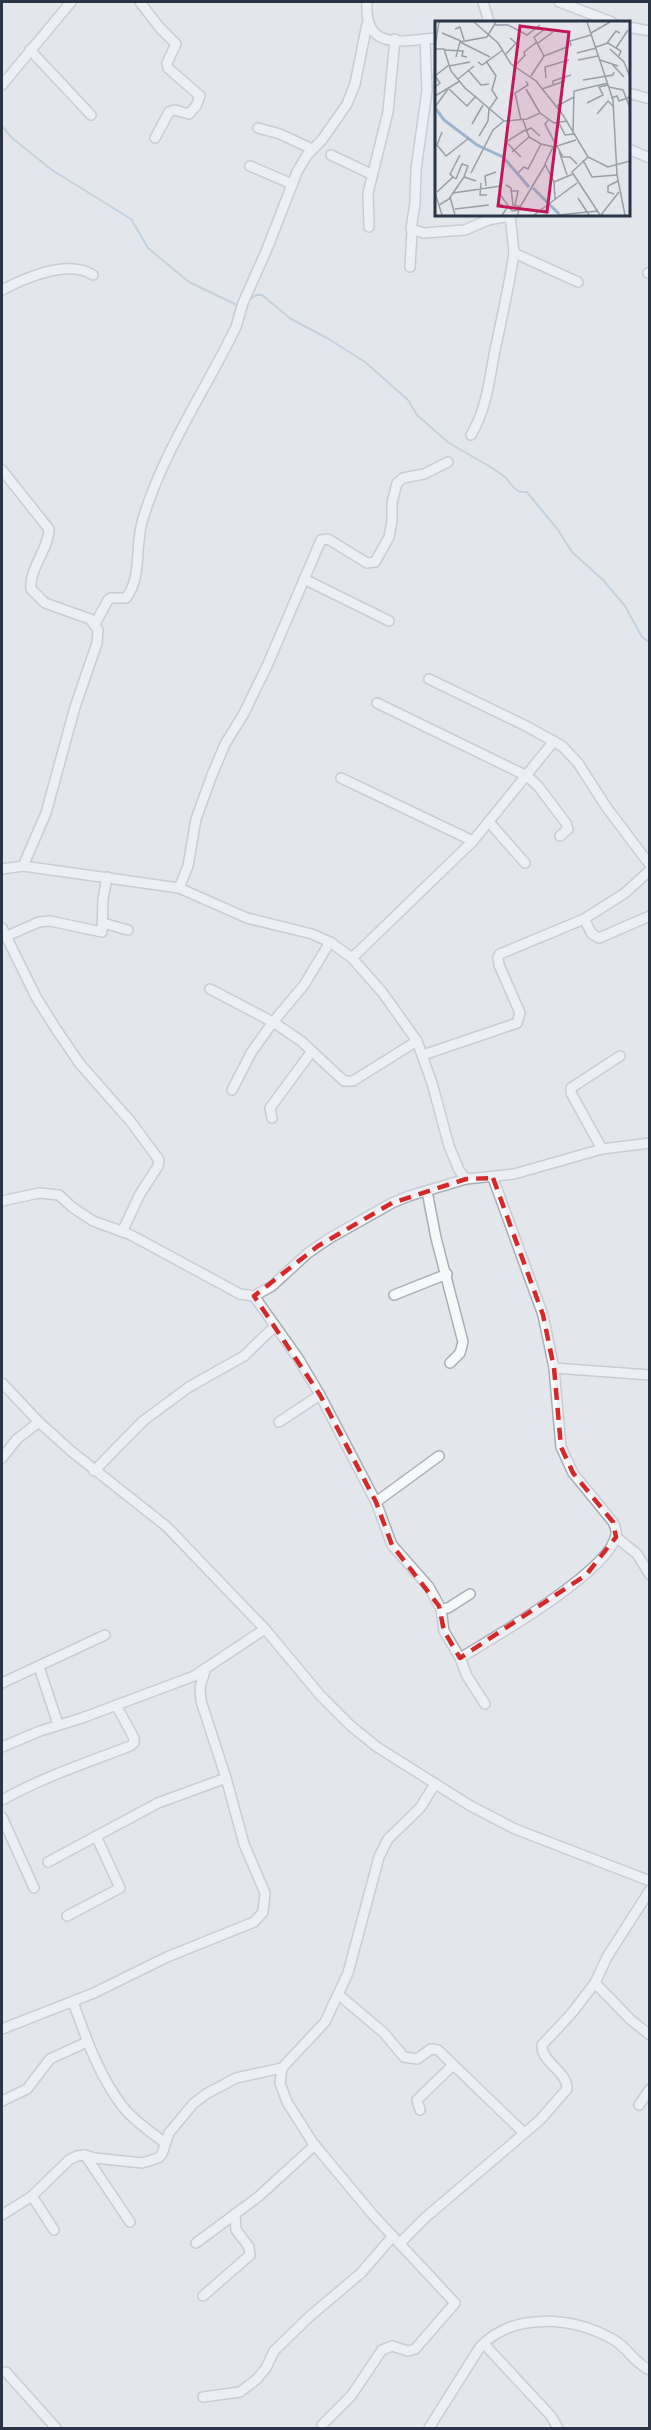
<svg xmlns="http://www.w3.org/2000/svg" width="651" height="2430" font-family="Inter,sans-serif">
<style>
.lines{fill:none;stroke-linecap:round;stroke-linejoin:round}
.stream{stroke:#9cb5cf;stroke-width:2}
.minor-casing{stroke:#a7aeb7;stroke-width:12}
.minor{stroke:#f7f8fa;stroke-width:9}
.marked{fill:none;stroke:#d62828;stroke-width:4.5;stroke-dasharray:12 8;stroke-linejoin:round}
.inset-river{fill:none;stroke:#9cb5cf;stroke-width:3}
.inset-road{fill:none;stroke:#999faa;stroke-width:1.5}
.view{fill:#c2185b;fill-opacity:0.15;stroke:#c2185b;stroke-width:3}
.inset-edge{fill:none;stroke:#293446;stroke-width:3}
</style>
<rect width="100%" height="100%" fill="#e3e7ec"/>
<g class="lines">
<!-- stream -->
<g class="stream">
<path d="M2,126L12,138L52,170L131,219L148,248L189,282L239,306"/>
<path d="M248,301L256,295H262L291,319L327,338L365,362L408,400L417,415L449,443L494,469L506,478L514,488L520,492H527L558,530L572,552L603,580L625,606L642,637L650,643"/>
</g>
<!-- minor casing -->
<g class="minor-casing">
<g id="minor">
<path d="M140,2L160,28L176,44L167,63L168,68L200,96L196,106L189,114L175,110L169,112L155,138"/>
<path d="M367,2C364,51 400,41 436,38"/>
<path d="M483,2L489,22"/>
<path d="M559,2L612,22"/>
<path d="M628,27L650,31"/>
<path d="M425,39L427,91L416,169L415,203L411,229L424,233L465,230L488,220L510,216"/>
<path d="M30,50L91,115"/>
<path d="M2,85L71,2"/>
<path d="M628,93L650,99"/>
<path d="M258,128L280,134L312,149"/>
<path d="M628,149L650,158"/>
<path d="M331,155L371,174"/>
<path d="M250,166L292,184"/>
<path d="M510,214L514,253L578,282"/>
<path d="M369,227L368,193L388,112L395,39"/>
<path d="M410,267L412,231"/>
<path d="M648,273H650"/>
<path d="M2,290C25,278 68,259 93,275"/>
<path d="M471,435C486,410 489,383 494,355C501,321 509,288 514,253"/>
<path d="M2,470L49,529C49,549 29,568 31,589L45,603L90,619L98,630L97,643L75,707L46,813L23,866"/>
<path d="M304,579L389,621"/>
<path d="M95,624L108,600L111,598H126C142,578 135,547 142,522C162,453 205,391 236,327L243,303L267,249L297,172L307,155L322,140L347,104L355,84L367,24"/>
<path d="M429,679L526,726L562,746L578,763L607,808L650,865"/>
<path d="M377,703L527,776L538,786L566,823L568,829L560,836"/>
<path d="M341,778L473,841"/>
<path d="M489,822L525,863"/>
<path d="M2,869L23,866L179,888L247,918L312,934L330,942L352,958L382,992L417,1041L432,1083L449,1146L459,1170L466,1179"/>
<path d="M179,888L188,866L196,819L212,775L225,744L243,715L267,666L321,540L328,539L367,563L375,562L389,537L392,521V503L397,483L403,478L424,474L448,462"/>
<path d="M584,919L592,934L599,938L650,916"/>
<path d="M103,923L128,930"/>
<path d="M2,928L36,997L56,1029L80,1064L131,1122L159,1160L158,1166L140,1194L122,1232"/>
<path d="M7,936L39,922L50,921L102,932L103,899L107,877"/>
<path d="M352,958L473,841L554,741"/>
<path d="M210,989L273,1022L301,1041L344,1081H353L417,1041"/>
<path d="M423,1055L517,1023L520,1013L499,965L498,957L500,954L584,919L625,893L650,870"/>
<path d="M232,1090L251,1053L273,1022L304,985L330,942"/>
<path d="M272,1118L270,1108L312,1051"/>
<path d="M602,1149L571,1093V1088L620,1056"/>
<path d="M427,1191L436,1238L463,1342L460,1353L450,1363"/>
<path d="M2,1201L39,1193L59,1195L72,1207L93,1221L129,1234L240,1294L254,1296L272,1286L308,1253L330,1238L392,1203L409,1196L466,1179L514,1174L602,1149L650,1143"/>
<path d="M394,1295L447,1274"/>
<path d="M254,1296L298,1358L320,1395L376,1502L392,1545L429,1587L441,1609L448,1608L470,1594"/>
<path d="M554,1368L650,1375"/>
<path d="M2,1383L39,1422L71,1451L166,1526L265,1629L320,1695L351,1726L377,1747L469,1805L515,1829L650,1881"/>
<path d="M279,1422L320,1395"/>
<path d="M2,1458L17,1439L39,1422"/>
<path d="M94,1471L143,1421L189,1387L244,1356L275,1326"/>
<path d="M376,1502L439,1456"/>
<path d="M616,1537L637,1554L650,1575"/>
<path d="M441,1609L444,1631L460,1658"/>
<path d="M39,1667L58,1724"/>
<path d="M2,1683L105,1635"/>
<path d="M485,1704L467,1676L460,1658C493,1638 610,1571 616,1535C617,1530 615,1526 613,1522L573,1473L561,1447L554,1368L543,1315L493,1178"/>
<path d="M2,1747L40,1731L82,1718L194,1676L265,1629"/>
<path d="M2,1800C43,1777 86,1763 130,1746L134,1743V1738L116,1705"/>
<path d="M2,1817L34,1888"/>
<path d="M48,1862L158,1803L226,1778L201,1701L200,1687L206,1668"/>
<path d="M67,1916L120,1888L96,1836"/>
<path d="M595,1983L631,2020L650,2035"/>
<path d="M339,1995L384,2033L404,2057L417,2059L431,2049L438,2050L524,2133"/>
<path d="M73,2002C86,2038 99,2076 123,2107C134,2121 151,2132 165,2143"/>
<path d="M2,2029L94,1993L167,1957L254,1922L263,1912L265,1893L244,1844L226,1778"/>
<path d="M282,2068L280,2083L287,2102L313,2143L373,2215L455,2303L415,2349L408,2351L392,2346L382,2350L351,2396L322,2425"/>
<path d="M2,2101L27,2089L50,2059L87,2042"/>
<path d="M639,2105L650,2089"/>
<path d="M420,2110L417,2100L452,2066"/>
<path d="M85,2155L130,2222"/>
<path d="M32,2196L54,2230"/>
<path d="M2,2215L32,2196L69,2160L77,2156L85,2155L95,2158L142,2163L158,2158L162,2154L169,2133L193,2104L206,2094L236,2078L282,2068L325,2022L348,1973L379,1857L388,1839L420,1808L435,1784"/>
<path d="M196,2243L258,2197L315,2145"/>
<path d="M400,2243L426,2217L540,2120L567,2089C568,2072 541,2062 542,2045L571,2014L595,1983L607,1957L650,1890"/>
<path d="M203,2296L250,2255L249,2247L236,2230L235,2214"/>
<path d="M484,2344L551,2416L558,2428"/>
<path d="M6,2372L56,2428"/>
<path d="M203,2397L240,2392L257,2379L266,2368L274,2351L309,2317L361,2273L393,2236"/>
<path d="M429,2428L480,2347C514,2311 574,2317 614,2340C628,2348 634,2363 650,2370"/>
</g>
</g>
<!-- minor -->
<use href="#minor" class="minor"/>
</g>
<!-- marked area -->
<path d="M0 0H651V2430H0ZM493,1178L543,1315L554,1368L561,1447L573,1473L613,1522L616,1537L586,1575L460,1658L444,1631L439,1606L392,1545L376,1502L320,1395L254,1296L318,1246L392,1203L466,1179Z" fill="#e3e7ec" fill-opacity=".55" fill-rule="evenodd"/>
<path class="marked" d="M493,1178L543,1315L554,1368L561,1447L573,1473L613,1522L616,1537L586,1575L460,1658L444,1631L439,1606L392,1545L376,1502L320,1395L254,1296L318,1246L392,1203L466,1179Z"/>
<!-- overview -->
<g transform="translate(435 21)">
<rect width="195" height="195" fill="#e3e7ec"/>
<path class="inset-river" d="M1,88L9,99L42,124L68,136L94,166M98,167L124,193"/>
<path class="inset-road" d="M39,1L63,22L76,43L101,60L128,94L153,136L173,146L195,140M152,1L178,79L182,154L190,194M60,4H73L92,14L105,4M20,8L25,6L29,19M7,12L26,20M156,12L175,1M25,21L55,36M103,22L118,11M172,22L181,10L185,12M136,25L135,20L156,14M0,26L4,1M161,26L173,22L186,30L184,35M181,27L193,9M0,28H9L16,50L30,67L69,100L92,98L105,92L119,102L132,100M175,28L189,41L195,56M10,29L28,30L27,35L32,36M142,32L161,27M71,33L81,22L75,17M109,35L99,16L110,8M21,36L25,21L52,16L61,1M143,39L163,35M165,39L183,45M51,40L61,55L57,69L62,77L55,87M43,41L47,44L68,29M176,42L189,56M14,45L35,41M80,45L90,34L89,31L102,21M34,50L46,64L54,63M96,55L109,35L132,26M111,57L110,46L134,39M23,58L39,45M148,59L178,54L179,51M118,63V60L136,54M0,66L5,62L0,55L14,44M174,66L188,69L195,87M14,68L32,85L41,75M91,68L105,92M107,68L130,60M0,75L25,60M176,77L182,75L184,80L195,76M152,82L168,74L164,66L173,64M122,85L139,76M0,86L13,68M162,93L173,80L178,85M114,98L110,103L122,126M86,99L80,72L93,64L91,60M88,99L94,116L106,123L119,126L141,119M124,102L130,114L139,113M37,103L48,84M90,110L96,107L105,115M7,111L2,124L11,135L34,117M138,113L139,70L173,62M44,115L53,100L54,87M122,125L128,136H135L142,143M118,126L110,143L119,161M124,130L132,154M77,131L94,116M86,136L71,121L90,109M153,136L137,151L165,194M148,139L157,156L182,154M36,152L58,109L69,100M83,152L89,146L93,148L106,123M18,156L15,153L25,134M21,158L27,143L33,145L29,156M46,162L45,174H52M71,164L76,167L78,184L84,185L83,194M51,165L50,155L61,151M76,170H83L80,184M2,171L18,156L21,158M0,172L7,194M18,172L66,165M64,172L77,190L84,189M179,173L173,171V165L183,160M15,176L20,194M143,177L154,194M120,178L119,161L138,153M63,182L72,187L67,194M4,184L14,178L29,156L41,160M85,186L110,144M20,188L54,184M99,194L142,162M123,194L163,190M166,194L184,171"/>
<path class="view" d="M85,5L134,11L112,191L63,185Z"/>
<rect width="195" height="195" class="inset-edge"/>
</g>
<!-- border -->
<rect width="651" height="2430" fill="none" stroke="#293446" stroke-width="6"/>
</svg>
